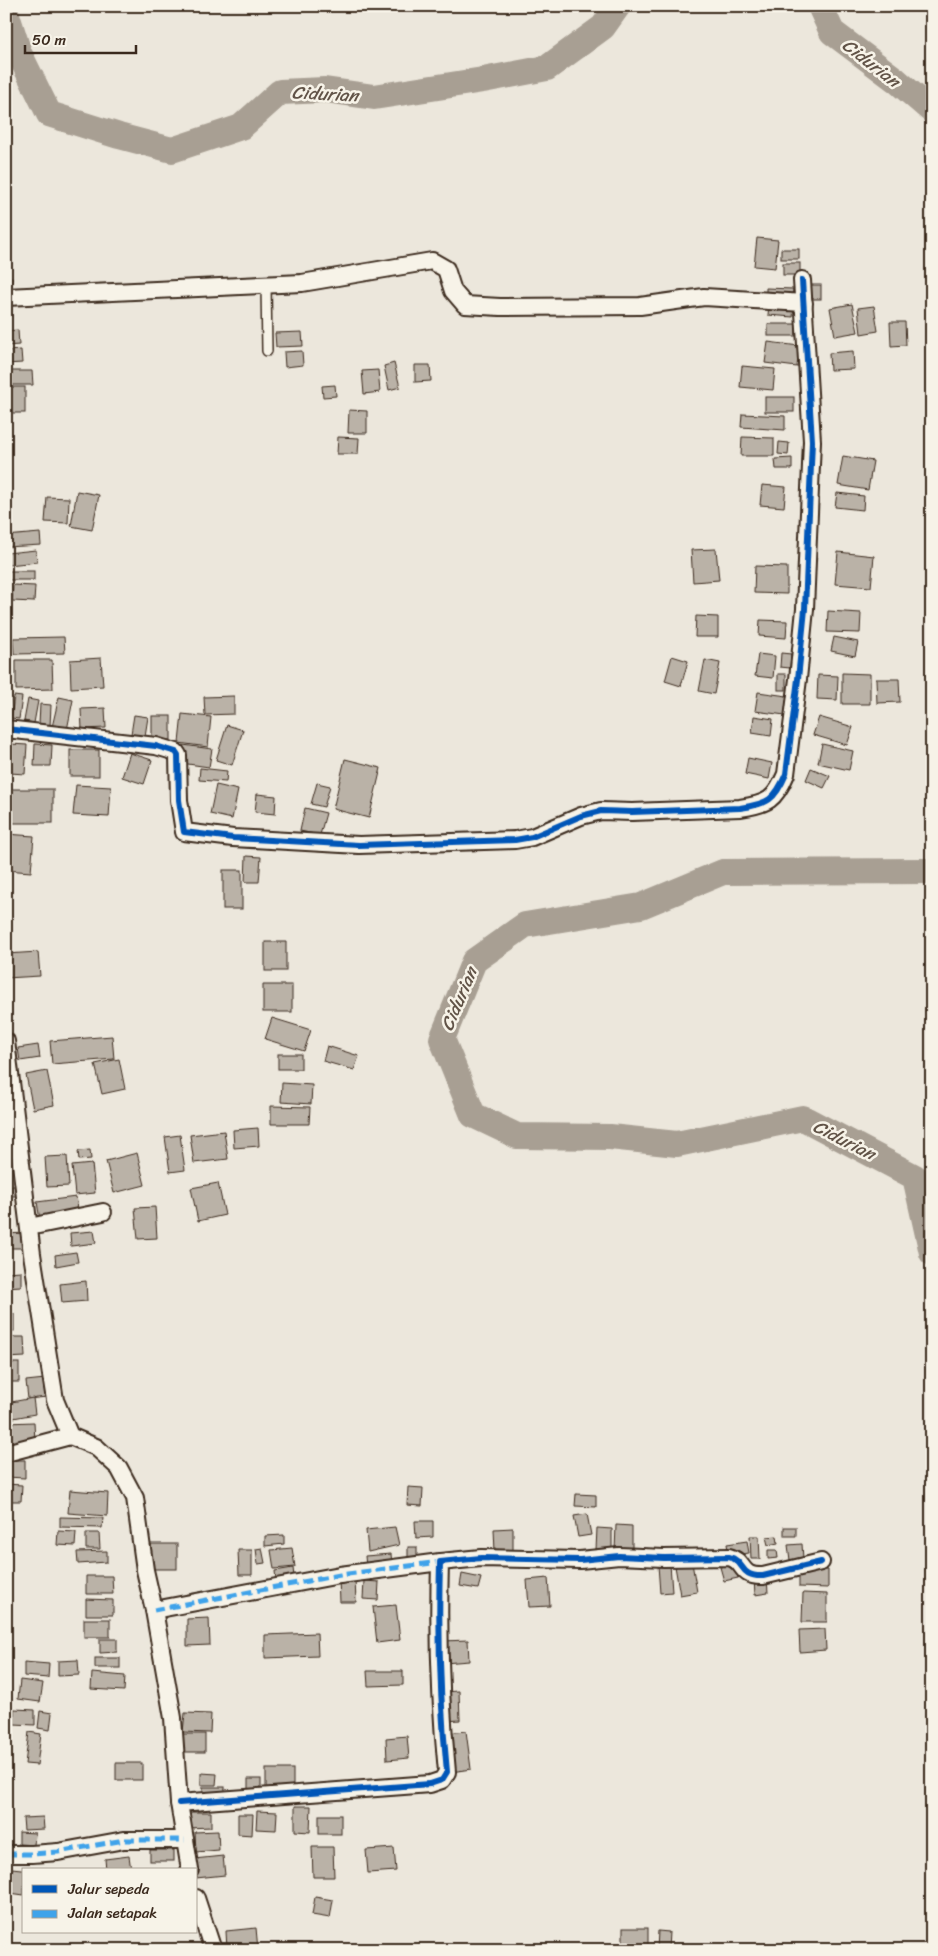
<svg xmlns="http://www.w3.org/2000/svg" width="938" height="1956" font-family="Sriracha,sans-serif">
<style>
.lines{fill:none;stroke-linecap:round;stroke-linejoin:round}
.river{stroke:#a89f93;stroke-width:26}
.building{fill:#bab2a7;stroke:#3b2a1e}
.service-casing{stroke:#3b2a1e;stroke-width:12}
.minor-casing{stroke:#3b2a1e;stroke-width:20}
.service{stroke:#f7f3e8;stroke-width:9}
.minor{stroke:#f7f3e8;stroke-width:16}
.quiet{stroke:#3fa3ea;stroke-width:5;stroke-dasharray:10 5;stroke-linecap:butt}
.cycleway-casing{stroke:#f7f3e8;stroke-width:9}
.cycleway{stroke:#0057b8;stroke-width:6}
.labels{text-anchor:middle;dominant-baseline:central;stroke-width:5;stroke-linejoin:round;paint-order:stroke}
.water-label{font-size:18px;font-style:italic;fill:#615347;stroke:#f7f3e8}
</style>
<rect width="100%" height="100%" fill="#ece7dc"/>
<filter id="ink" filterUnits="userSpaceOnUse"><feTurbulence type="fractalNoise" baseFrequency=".02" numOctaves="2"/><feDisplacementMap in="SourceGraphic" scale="10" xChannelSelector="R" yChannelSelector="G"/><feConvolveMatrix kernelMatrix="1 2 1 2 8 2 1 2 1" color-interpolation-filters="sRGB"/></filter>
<g filter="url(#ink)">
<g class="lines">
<!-- river -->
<g class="river">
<path d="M820,6L832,32L896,80L932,111"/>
<path d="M6,12L19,53L49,114L119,136L172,150L241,127L280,92L325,90L374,97L483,80L547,68L603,27L618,6"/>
<path d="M932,871L723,872L641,906L525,925L474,961L442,1039L473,1115L517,1136L610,1137L677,1144L803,1118L915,1177L932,1253"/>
</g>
</g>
<!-- building -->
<g class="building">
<path d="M757,238L778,240L775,268L754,266Z"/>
<rect x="781" y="249" width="18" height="10"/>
<rect x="783" y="263" width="17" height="12"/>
<path d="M6,277H12L11,293H6Z"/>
<rect x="809" y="285" width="12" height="14"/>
<path d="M766,288L793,289L792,301L766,300Z"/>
<path d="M769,304L794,306L793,317L768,315Z"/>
<path d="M852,304L858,332L835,336L830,308Z"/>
<path d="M874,306L878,331L861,334L858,308Z"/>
<path d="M890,322H905L906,345L891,346Z"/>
<rect x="768" y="324" width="28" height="12"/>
<path d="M18,330L19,345L6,346V331Z"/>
<path d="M302,332L303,346L276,347L275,333Z"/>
<path d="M768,342L799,346L797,367L765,363Z"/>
<path d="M21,350L22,363L6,364V351Z"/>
<path d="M302,351L303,365L285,367L284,352Z"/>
<path d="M853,351L854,369L830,370L829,353Z"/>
<path d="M394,363L400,387L389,390L384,366Z"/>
<path d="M415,365H430L431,381L415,382Z"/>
<path d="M742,366L775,369L773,390L740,387Z"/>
<path d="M378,370L380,392L364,394L362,371Z"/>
<path d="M6,371H32L33,385H6Z"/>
<path d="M335,385L336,396L323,397L322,386Z"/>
<rect x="6" y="387" width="19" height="26"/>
<rect x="765" y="397" width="29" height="15"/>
<path d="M349,410L367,411V433H348Z"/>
<path d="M742,414L785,416V430L741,427Z"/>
<path d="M338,437L359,438L358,454H337Z"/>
<path d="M742,437L774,438V456H741Z"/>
<path d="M779,442L789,443L788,455L778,454Z"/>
<path d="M843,456L873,461L868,490L838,485Z"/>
<path d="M792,458V469H776L775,459Z"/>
<path d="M762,485L786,487L784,507L760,505Z"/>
<path d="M77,491L99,495L92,530L71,526Z"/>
<path d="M837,493L864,496L863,510L835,507Z"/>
<path d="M47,497L69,498L68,523L45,522Z"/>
<path d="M40,533L41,545L6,547V536Z"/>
<path d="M716,549L719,580L693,582L691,550Z"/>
<path d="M36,550L37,562L8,565L7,553Z"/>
<path d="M838,552L874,556L871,587L835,584Z"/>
<path d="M755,566L787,567V594L754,593Z"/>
<rect x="6" y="571" width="28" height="9"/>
<path d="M13,585L35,586L34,602L12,601Z"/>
<path d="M828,611L861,613L860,633L827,632Z"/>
<path d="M696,616L718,617V637H695Z"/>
<path d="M760,620L787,621L786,638L759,636Z"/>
<path d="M64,637L65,653L14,654L13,638Z"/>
<path d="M834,637L858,642L855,656L831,651Z"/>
<path d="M781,653L791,654L790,668L780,667Z"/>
<path d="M758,654L775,656L773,678L755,676Z"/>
<path d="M672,656L688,661L681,686L665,681Z"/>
<path d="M101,658L103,686L71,688L70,660Z"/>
<path d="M16,660H52L53,689L16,690Z"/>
<path d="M705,660L720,663L714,694L699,691Z"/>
<path d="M842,673L870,674V704H842Z"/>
<rect x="778" y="674" width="8" height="16"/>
<path d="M818,675L838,676L837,700L817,699Z"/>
<path d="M876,679H899L900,702L877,703Z"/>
<path d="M758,692L787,696L785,715L755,711Z"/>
<path d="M6,695L10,696L9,717H6Z"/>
<path d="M14,696L22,697L19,719L11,718Z"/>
<path d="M234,696V714L205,715L204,697Z"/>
<path d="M59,697L73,700L67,730L52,727Z"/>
<path d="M28,699L38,701L34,723L24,721Z"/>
<path d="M40,704L51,705L50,726L39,725Z"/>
<path d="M105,708L106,728L82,729L81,709Z"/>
<path d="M182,714L211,717L208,747L179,743Z"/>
<path d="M134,715L148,717L145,736L131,734Z"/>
<rect x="152" y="716" width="19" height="24"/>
<path d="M754,716L773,719L771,736L752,733Z"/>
<path d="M819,717L853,727L847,745L813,735Z"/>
<path d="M227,725L243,730L232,765L216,760Z"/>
<path d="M11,744L27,745L25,774L10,773Z"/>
<path d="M35,744L52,745L51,766H34Z"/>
<path d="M822,744L853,751L849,770L818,763Z"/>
<path d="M183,745L212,749L209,767L181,763Z"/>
<rect x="70" y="750" width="29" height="26"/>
<path d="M130,753L152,760L144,784L122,777Z"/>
<path d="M748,758L772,763L769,779L745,774Z"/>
<path d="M345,759L381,768L369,818L333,809Z"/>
<path d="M200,768L227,771L226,782L199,780Z"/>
<path d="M811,768L830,776L824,788L806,780Z"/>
<path d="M317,783L330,786L324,807L311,804Z"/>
<path d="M76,785L111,787L109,817L73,815Z"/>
<path d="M216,785L238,790L232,819L210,814Z"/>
<rect x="10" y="789" width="43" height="34"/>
<path d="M257,794L276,796L275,814L255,812Z"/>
<path d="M305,808L326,813L320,835L300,831Z"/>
<path d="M6,834L34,836L31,872L6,870Z"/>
<path d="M246,856L261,857L259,882H245Z"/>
<rect x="223" y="870" width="19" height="39"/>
<rect x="265" y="942" width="21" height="29"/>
<path d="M38,952L40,976L6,978V954Z"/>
<rect x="263" y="985" width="29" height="27"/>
<path d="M272,1018L311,1030L304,1051L265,1039Z"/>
<path d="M112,1036L114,1059L52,1064L50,1041Z"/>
<path d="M38,1045L40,1058L20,1061L18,1048Z"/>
<path d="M327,1046L359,1056L354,1070L323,1061Z"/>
<rect x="278" y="1054" width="23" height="15"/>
<path d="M119,1059L125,1089L102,1094L95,1064Z"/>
<path d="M47,1071L54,1105L33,1109L26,1075Z"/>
<path d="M282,1083L312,1085L311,1104L281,1102Z"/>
<path d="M271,1106L310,1107L309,1124H271Z"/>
<path d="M258,1128L259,1146L234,1148L233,1130Z"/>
<path d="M224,1131L228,1159L194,1163L190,1135Z"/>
<path d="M180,1135L185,1170L170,1172L165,1137Z"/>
<path d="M90,1150L91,1159L79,1160L78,1151Z"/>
<path d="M137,1153L145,1185L114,1193L106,1161Z"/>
<path d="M67,1156L69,1186L47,1187L45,1157Z"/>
<path d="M92,1164L95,1193L75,1195L72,1166Z"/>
<path d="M218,1183L225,1215L198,1221L191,1188Z"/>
<rect x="6" y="1186" width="12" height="10"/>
<path d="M76,1197L79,1214L40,1220L37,1202Z"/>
<path d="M155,1207L157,1238L138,1239L135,1208Z"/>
<path d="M94,1231L96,1243L71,1246L70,1233Z"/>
<path d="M25,1233L27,1248H6V1234Z"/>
<path d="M76,1252L78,1262L56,1266L55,1255Z"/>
<path d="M21,1271V1286L6,1287V1272Z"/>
<path d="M86,1281L87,1301L62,1303L60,1284Z"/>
<rect x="6" y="1314" width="8" height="17"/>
<path d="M6,1337H24L25,1357L6,1358Z"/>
<rect x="6" y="1363" width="13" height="19"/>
<path d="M45,1379L47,1397L28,1399L26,1381Z"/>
<path d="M33,1398L35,1414L8,1419L6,1403Z"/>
<path d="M34,1422L35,1444L6,1446V1423Z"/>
<path d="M6,1460H25V1478L6,1477Z"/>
<path d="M6,1484L22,1485L21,1501H6Z"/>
<path d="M408,1487L423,1488L422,1506L407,1505Z"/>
<path d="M70,1490L108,1493L107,1516L68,1513Z"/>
<path d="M576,1494L596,1495V1507L575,1506Z"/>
<path d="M587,1514L591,1535L578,1537L574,1516Z"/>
<path d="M60,1517L103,1518L102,1528L60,1527Z"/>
<path d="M415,1521H433V1537L416,1538Z"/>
<path d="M616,1525L632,1526V1552L615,1551Z"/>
<path d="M395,1527L399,1545L368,1552L366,1530Z"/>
<rect x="784" y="1527" width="12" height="9"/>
<path d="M513,1528V1551L495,1552L494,1529Z"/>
<path d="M597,1528L612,1529V1550H596Z"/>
<path d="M58,1531L76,1532L75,1546L57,1545Z"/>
<path d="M86,1533H99L100,1549H86Z"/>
<path d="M284,1535V1544L265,1546V1536Z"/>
<path d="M750,1536H759L760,1559H751Z"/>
<path d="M777,1536L778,1543L768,1545L766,1537Z"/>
<path d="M747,1541L749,1553L729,1556L727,1544Z"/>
<rect x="151" y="1544" width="26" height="25"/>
<path d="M802,1544L803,1559L790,1560L788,1545Z"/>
<rect x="408" y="1547" width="9" height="10"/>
<path d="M262,1548L265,1563L258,1564L256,1549Z"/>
<path d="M292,1548L295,1567L274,1569L271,1550Z"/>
<path d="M238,1550H252V1575H239Z"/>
<path d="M768,1550H777L778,1558L768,1559Z"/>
<path d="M107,1551V1562L78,1564L77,1552Z"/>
<path d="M391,1554L392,1565L366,1567L365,1556Z"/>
<path d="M692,1563L697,1592L680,1595L675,1566Z"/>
<path d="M670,1564L672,1592L660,1593L658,1565Z"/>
<path d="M735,1564L738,1578L724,1581L720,1567Z"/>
<path d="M293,1568L294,1577L276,1580L275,1571Z"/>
<path d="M799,1569L828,1570V1588L799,1587Z"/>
<path d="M462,1574L481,1578L478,1589L460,1586Z"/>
<path d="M86,1576H112L113,1594H86Z"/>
<path d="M767,1577L768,1593L755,1595L754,1578Z"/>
<path d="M548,1578L550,1606L529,1607L527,1580Z"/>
<path d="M339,1579H355L356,1602H340Z"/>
<path d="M364,1581L379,1582L378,1600L363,1599Z"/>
<path d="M803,1593L827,1594V1622H802Z"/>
<path d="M86,1599L113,1600V1615H86Z"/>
<path d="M396,1605L400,1640L377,1643L373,1607Z"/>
<path d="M209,1618L210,1645L187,1646V1619Z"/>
<rect x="84" y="1619" width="26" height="18"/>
<path d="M825,1629L826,1650L800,1652L799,1630Z"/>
<path d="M317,1633L318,1656L265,1658V1635Z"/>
<path d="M100,1639H117V1652L100,1653Z"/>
<path d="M468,1640L469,1661L444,1663L443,1641Z"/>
<rect x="95" y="1658" width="25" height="10"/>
<path d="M78,1660L79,1675L58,1676V1661Z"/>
<path d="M24,1662L49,1664L48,1678L24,1676Z"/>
<path d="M367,1671H403V1685L368,1686Z"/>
<path d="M92,1673L125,1676L124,1691L91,1689Z"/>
<path d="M20,1680L43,1683L40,1702L18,1699Z"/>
<path d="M459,1691L460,1720L445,1721L443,1692Z"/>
<path d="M14,1709L35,1710V1725L14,1724Z"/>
<path d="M40,1711L52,1713L50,1730L38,1728Z"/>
<path d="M185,1713L211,1714L210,1733L183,1732Z"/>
<path d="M466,1731L471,1769L451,1772L446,1733Z"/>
<path d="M29,1732L41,1734L37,1765L25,1764Z"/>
<rect x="178" y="1734" width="27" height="18"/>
<path d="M407,1736L409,1758L387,1760L386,1738Z"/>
<path d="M6,1763H10L8,1790H6Z"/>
<rect x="116" y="1763" width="26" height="17"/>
<rect x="266" y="1769" width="27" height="25"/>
<path d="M201,1773L217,1774L216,1785H201Z"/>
<rect x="248" y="1779" width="13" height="17"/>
<rect x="203" y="1787" width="22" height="11"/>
<path d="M295,1806H311L310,1832L295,1831Z"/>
<path d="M257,1811L277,1812L276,1830L256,1829Z"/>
<path d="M187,1812H211V1827L187,1828Z"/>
<path d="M238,1814H253L252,1835L238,1834Z"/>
<rect x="319" y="1815" width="22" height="19"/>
<path d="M43,1817L44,1829L24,1830L23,1818Z"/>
<path d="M218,1831L219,1850L196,1852L195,1832Z"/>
<path d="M19,1832L35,1833L34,1845L19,1844Z"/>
<path d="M312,1847H333L334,1877H313Z"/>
<path d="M394,1848L396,1871L368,1873L366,1850Z"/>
<rect x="150" y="1850" width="24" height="11"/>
<path d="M129,1856L131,1870H106L105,1859Z"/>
<path d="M223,1856L225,1875L196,1878L194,1859Z"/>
<path d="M12,1868L30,1870H24V1895L10,1893Z"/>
<path d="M315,1897L333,1900L330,1918L312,1915Z"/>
<path d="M256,1928L258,1950H227L226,1931Z"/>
<rect x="623" y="1928" width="25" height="22"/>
<path d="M658,1931L669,1932L668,1950H657Z"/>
</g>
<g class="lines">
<!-- service casing -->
<g class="service-casing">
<path id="service" d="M266,285L267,351"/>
</g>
<!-- minor casing -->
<g class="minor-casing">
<g id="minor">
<path d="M6,297L302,283L432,261L446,269L453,291L465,305L500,307L640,306L704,297L804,303"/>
<path d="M6,729L156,746L176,752L178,755L179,800L184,832L233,838L359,845L515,840L532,837L581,816L601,811L632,812L740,808C768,804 775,800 786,774L798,679L805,609L812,441L802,280"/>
<path d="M6,1041L32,1254L55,1400L70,1436L96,1447L119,1468L135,1498L145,1570L154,1610L173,1718L179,1803L190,1870"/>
<path d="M29,1227L103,1212"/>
<path d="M6,1453L70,1436"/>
<path d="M154,1610L340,1575L440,1562"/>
<path d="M179,1803L430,1784L442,1780L447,1772C440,1702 438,1632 440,1562L481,1558L580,1560L619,1556L664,1558L729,1557C746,1561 738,1577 763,1576L821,1562"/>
<path d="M6,1854H32L58,1852L124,1840H185"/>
<path d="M196,1898L213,1950"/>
</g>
</g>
<!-- service -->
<use href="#service" class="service"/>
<!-- minor -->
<use href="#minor" class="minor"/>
<!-- quiet -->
<g class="quiet">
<path d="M154,1610L340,1575L440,1562"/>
<path d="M6,1854H32L58,1852L124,1840H185"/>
</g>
<!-- cycleway casing -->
<g class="cycleway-casing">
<g id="cycleway">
<path d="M6,729L156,746L176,752L178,755L179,800L184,832L233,838L359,845L515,840L532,837L581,816L601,811L632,812L740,808C768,804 775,800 786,774L798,679L805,609L812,441L802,280"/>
<path d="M179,1803L430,1784L442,1780L447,1772C440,1702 438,1632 440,1562L481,1558L580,1560L619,1556L664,1558L729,1557C746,1561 738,1577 763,1576L821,1562"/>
</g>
</g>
<!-- cycleway -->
<use href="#cycleway" class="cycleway"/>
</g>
</g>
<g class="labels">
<!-- water labels -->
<g class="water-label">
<text transform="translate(871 63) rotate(38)">Cidurian</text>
<text transform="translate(325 94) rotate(3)">Cidurian</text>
<text transform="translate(459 999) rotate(-67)">Cidurian</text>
<text transform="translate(844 1140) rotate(27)">Cidurian</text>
</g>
</g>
<!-- margin -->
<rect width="938" height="1956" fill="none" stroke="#f7f3e8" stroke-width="25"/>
<rect x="12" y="12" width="913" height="1931" fill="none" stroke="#3b2a1e" stroke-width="2" filter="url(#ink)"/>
<!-- legend -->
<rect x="22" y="1868" width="175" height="65" fill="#f7f3e8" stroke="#aca397"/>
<rect x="32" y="1885" width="25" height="8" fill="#0057b8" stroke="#aca397"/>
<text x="68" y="1894" font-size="15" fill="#3b2a1e">Jalur sepeda</text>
<rect x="32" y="1910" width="25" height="8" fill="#3fa3ea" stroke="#aca397"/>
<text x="68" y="1918" font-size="15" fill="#3b2a1e">Jalan setapak</text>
<!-- scale -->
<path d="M25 45v8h111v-8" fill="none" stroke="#3b2a1e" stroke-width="2.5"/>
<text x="32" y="45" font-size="15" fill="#3b2a1e" stroke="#f7f3e8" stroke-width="4" paint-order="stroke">50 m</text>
</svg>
